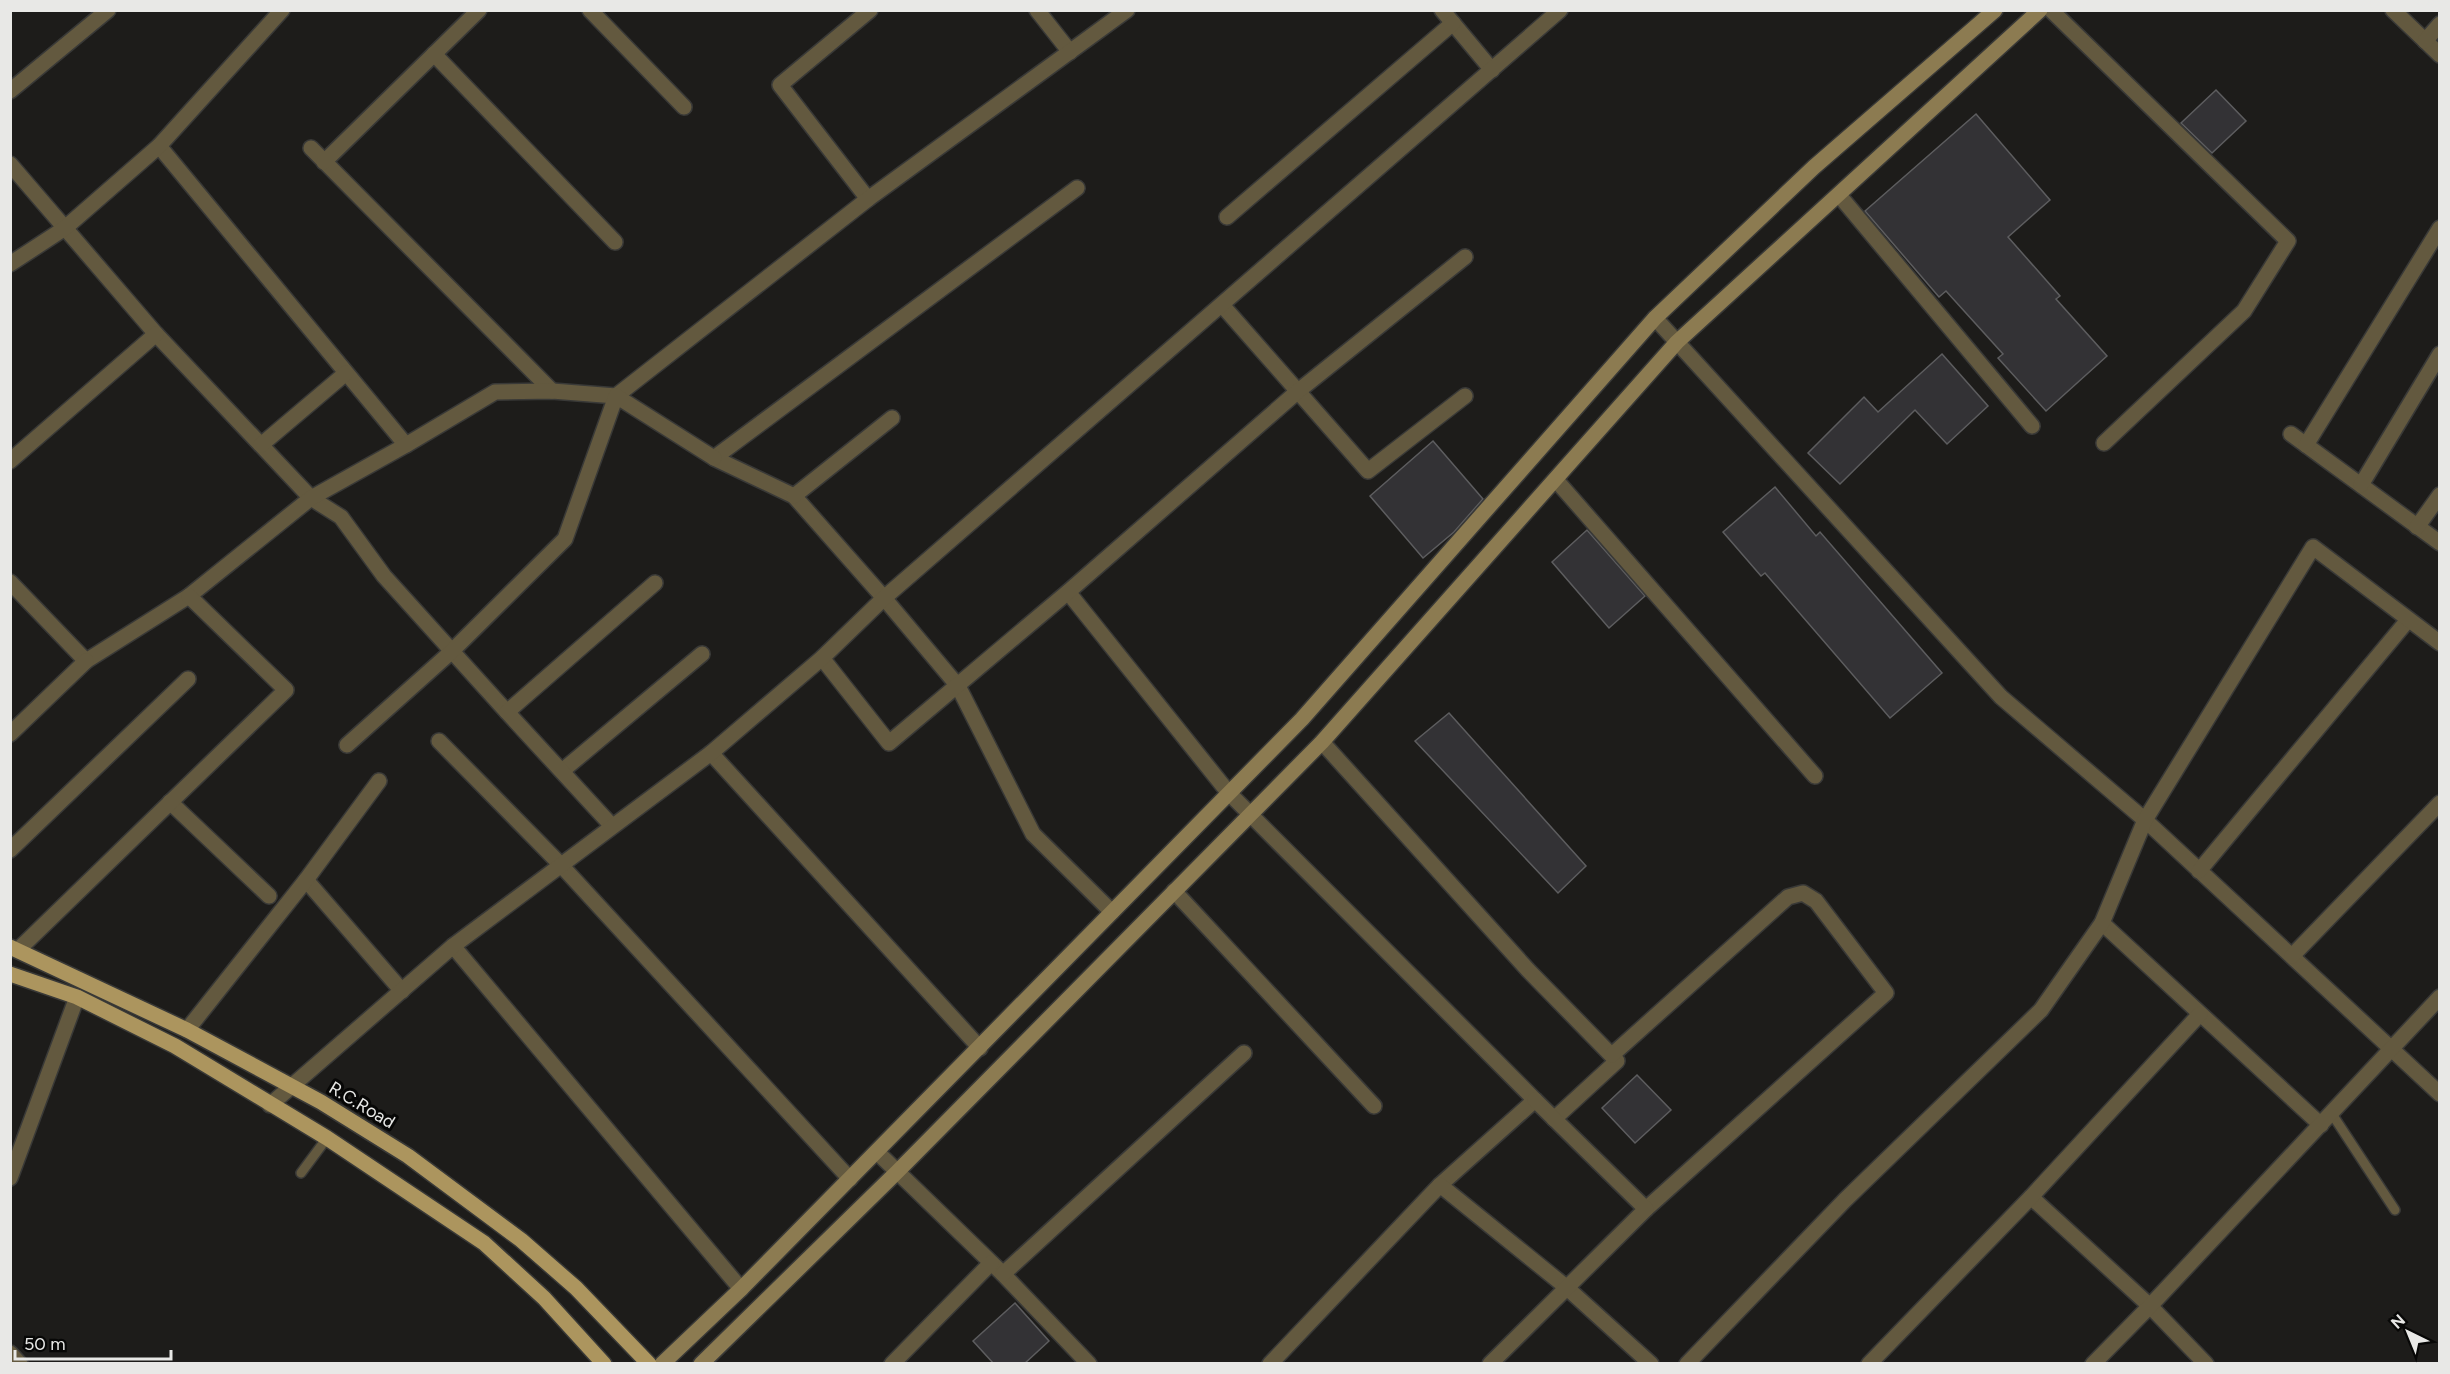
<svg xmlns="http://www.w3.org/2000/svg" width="2450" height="1374" font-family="Figtree,sans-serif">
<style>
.building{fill:#333235;stroke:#5d5d5f;stroke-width:1.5}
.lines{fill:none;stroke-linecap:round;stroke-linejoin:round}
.lane-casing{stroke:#393937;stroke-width:12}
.street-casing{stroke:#393937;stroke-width:18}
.secondary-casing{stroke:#393937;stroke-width:18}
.primary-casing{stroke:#393937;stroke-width:18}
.lane{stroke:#63593f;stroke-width:9}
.street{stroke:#63593f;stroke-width:15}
.secondary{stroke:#8c7b51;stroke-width:15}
.primary{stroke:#ac955e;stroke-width:15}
.labels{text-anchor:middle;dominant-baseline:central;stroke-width:6;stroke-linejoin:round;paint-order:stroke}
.street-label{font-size:18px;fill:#e8e8e6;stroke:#070706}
</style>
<rect width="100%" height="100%" fill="#1d1c1a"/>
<!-- building -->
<g class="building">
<path d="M2216,90L2246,121L2212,153L2181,123Z"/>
<path d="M1976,114L2050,200L2008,237L2060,296L2056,299L2107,356L2046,411L1998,358L2003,354L1946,291L1939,297L1865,211Z"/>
<path d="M1942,354L1988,406L1947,444L1915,410L1840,484L1808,453L1864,397L1878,412Z"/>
<path d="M1433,441L1483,499L1454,532L1423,558L1370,496Z"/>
<path d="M1775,487L1816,536L1820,532L1942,673L1890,718L1765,573L1761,576L1723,532Z"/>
<path d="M1587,530L1645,596L1609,628L1552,562Z"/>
<path d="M1449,713L1586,866L1558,893L1415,741Z"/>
<path d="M1637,1075L1671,1110L1635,1143L1602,1108Z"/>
<path d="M1015,1303L1049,1341L1024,1364H994L973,1341Z"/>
</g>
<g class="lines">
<!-- lane casing -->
<g class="lane-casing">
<g id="lane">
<path d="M2332,1114L2395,1210"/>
<path d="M301,1173L327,1138"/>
</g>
</g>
<!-- street casing -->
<g class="street-casing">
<g id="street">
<path d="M590,10L684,107"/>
<path d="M1037,10L1070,52"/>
<path d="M1442,10L1492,70"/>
<path d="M2051,10L2288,241L2244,311L2104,443"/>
<path d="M2393,10L2440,55"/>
<path d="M2425,41L2440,24"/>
<path d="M434,54L615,242"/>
<path d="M10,91L108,10"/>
<path d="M159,146L406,445"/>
<path d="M311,148L552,391"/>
<path d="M324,162L479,10"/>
<path d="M10,164L156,334L311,498L341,517L384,576L507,712"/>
<path d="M1077,188L714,458L794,496L884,598L958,686L1033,834L1112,912"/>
<path d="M1839,195L2032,426"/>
<path d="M868,199L780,85L870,10"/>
<path d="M1227,217L1453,23"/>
<path d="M10,264L65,228L159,146L282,10"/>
<path d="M1222,305L1368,471L1465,396"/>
<path d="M1655,318L2001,697L2145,820L2440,1094"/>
<path d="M2291,434L2440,543"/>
<path d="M261,445L346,373"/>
<path d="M2306,445L2440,228"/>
<path d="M10,461L156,334"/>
<path d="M1556,480L1815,776"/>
<path d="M2361,485L2440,354"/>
<path d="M794,496L892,418"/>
<path d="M2417,527L2440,495"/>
<path d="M10,582L86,661L189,596L311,498L406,445L495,392L552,391L616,396L868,199L1127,10"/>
<path d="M1068,592L1228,792L1535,1100L1440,1185"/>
<path d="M822,658L889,743L1068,592L1297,392L1465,257"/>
<path d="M10,734L86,661"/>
<path d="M439,741L560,864L850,1179"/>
<path d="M1322,742L1528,970L1617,1061L1554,1119"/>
<path d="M347,745L451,652L565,539L616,396L714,458"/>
<path d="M711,753L980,1048"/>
<path d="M562,771L702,654"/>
<path d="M170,802L269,896"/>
<path d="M612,826L507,712L655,583"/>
<path d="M10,850L188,679"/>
<path d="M2199,871L2408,620"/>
<path d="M306,880L402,991"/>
<path d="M1174,891L1374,1106"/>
<path d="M2102,923L2321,1125"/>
<path d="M453,946L741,1289"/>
<path d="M18,950L286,690L189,596"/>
<path d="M2292,956L2440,803"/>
<path d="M187,1030L306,880L379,781"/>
<path d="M1612,1055L1788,897L1803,893L1816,901L1886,993L1646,1209"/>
<path d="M270,1105L453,946L711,753L822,658L884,598L1560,10"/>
<path d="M877,1152L1003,1274L1089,1364"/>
<path d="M10,1178L77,997"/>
<path d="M2031,1197L2150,1306L2206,1364"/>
<path d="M1003,1274L1244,1053"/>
<path d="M10,1353L20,1364"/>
<path d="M892,1364L991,1263"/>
<path d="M1270,1364L1440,1185L1566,1287L1651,1364"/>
<path d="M1490,1364L1646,1209L1535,1100"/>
<path d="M1687,1364L1845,1200L2041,1010L2102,923L2145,820L2313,547L2440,643"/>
<path d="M1869,1364L2031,1197L2200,1014"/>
<path d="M2093,1364L2150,1306L2440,997"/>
</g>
</g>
<!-- secondary casing -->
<g class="secondary-casing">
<g id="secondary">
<path d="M662,1364L741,1289L1302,719L1655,318L1814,167L1995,10"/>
<path d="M701,1364L897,1172L1322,742L1677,342L2040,10"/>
</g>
</g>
<!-- primary casing -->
<g class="primary-casing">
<g id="primary">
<path d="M10,947L187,1030L321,1102L408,1156L521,1240L576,1288L649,1364"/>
<path d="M10,974L77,997L175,1046L327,1138L484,1243L544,1298L604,1364"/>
</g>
</g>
<!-- lane -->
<use href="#lane" class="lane"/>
<!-- street -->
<use href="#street" class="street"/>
<!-- secondary -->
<use href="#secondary" class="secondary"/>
<!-- primary -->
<use href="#primary" class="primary"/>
</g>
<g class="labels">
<!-- street labels -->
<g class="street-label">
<text transform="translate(362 1105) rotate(31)">R.C.Road</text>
</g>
</g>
<!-- border -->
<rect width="2450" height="1374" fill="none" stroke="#e8e8e6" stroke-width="24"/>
<!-- north arrow -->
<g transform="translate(2408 1332) rotate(317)" stroke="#070706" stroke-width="4.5" paint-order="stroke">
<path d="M0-4.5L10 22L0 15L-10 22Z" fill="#e8e8e6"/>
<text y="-9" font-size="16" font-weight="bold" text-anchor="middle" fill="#e8e8e6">N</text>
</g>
<!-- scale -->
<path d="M15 1350v9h156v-9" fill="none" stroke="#e8e8e6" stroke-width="3"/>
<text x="24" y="1350" font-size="18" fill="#e8e8e6" stroke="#070706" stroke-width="4.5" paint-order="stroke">50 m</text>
</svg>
